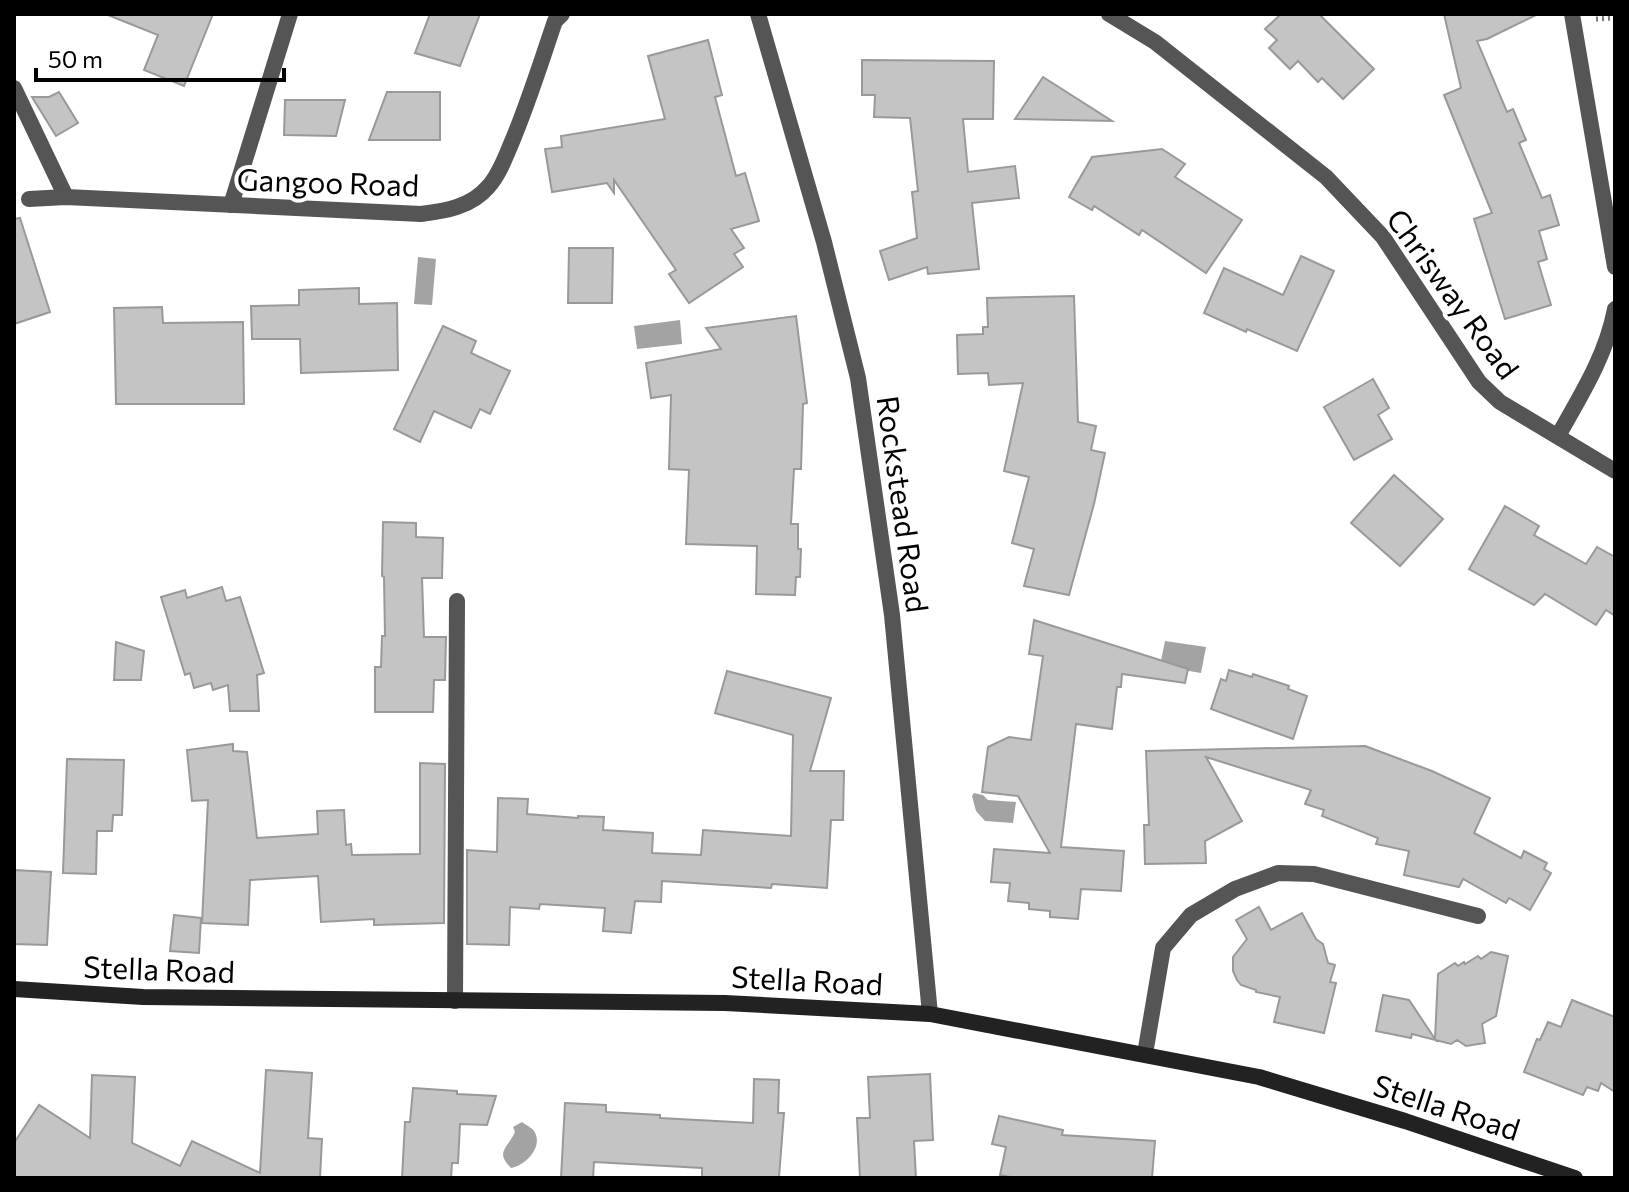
<svg xmlns="http://www.w3.org/2000/svg" width="1629" height="1192" font-family="Commissioner,sans-serif">
<style>
.water{fill:#a3a3a3}
.building{fill:#c4c4c4;stroke:#999;stroke-width:2}
.lines{fill:none;stroke-linecap:round;stroke-linejoin:round}
.path{stroke:#777;stroke-width:5;stroke-dasharray:2 4;stroke-linecap:butt}
.lane{stroke:#555;stroke-width:16}
.street{stroke:#555;stroke-width:16}
.secondary{stroke:#222;stroke-width:16}
.labels{text-anchor:middle;dominant-baseline:central;stroke-width:8;stroke-linejoin:round;paint-order:stroke}
.street-label{font-size:30px;fill:#000;stroke:#fff}
</style>
<rect width="100%" height="100%" fill="#fff"/>
<!-- water -->
<g class="water">
<path d="M418,257L436,259L432,305L414,304Z"/>
<path d="M680,320L682,344L637,349L634,326Z"/>
<path d="M1165,641L1206,647L1201,673L1160,666Z"/>
<path d="M974,793L983,795L988,800L1016,802L1013,823L985,821L976,811L972,796Z"/>
<path d="M522,1122C527,1126 534,1128 536,1135C541,1150 524,1166 511,1168C495,1152 507,1149 515,1132L513,1127Z"/>
</g>
<!-- building -->
<g class="building">
<path d="M213,14L184,86L144,70L158,35L108,15Z"/>
<path d="M430,14H480L460,66L415,53Z"/>
<path d="M1281,14H1319L1374,69L1343,99L1322,78L1318,82L1298,61L1290,69L1269,48L1277,40L1265,29Z"/>
<path d="M1444,14H1538L1487,39L1477,41L1507,112L1513,109L1526,140L1519,143L1542,198L1550,195L1559,225L1539,231L1547,259L1538,262L1551,305L1505,319L1474,219L1492,213L1444,95L1461,88Z"/>
<path d="M708,40L722,95L715,97L736,176L745,173L759,221L731,229L744,248L734,254L743,267L689,303L669,274L676,270L614,180V193L607,183L552,192L545,149L562,147L561,136L665,119L648,56Z"/>
<path d="M862,60L994,61L993,119H963L968,172L1015,166L1019,198L972,203L979,269L928,274L927,267L889,280L880,251L917,238L912,192L918,191L910,118L874,117L875,95H862Z"/>
<path d="M1043,77L1112,121L1015,119Z"/>
<path d="M59,92L78,123L56,136L32,97H49Z"/>
<path d="M387,92H440V140H369Z"/>
<path d="M285,100H345L336,136L284,135Z"/>
<path d="M1162,149L1185,164L1175,177L1242,220L1206,273L1142,230L1139,235L1094,206L1092,210L1069,197L1092,157Z"/>
<path d="M20,218L50,312L14,324V219Z"/>
<path d="M569,248H613L612,303H568Z"/>
<path d="M1301,256L1334,271L1297,351L1247,329L1246,332L1204,313L1224,268L1283,295Z"/>
<path d="M359,288V304L397,303L398,370L301,373L300,339H252L251,306L299,305V290Z"/>
<path d="M1074,296L1078,422L1096,426L1091,450L1105,453L1094,504L1069,595L1024,586L1034,549L1012,543L1029,477L1004,471L1023,383L989,385L988,373L958,374L957,335L983,334V327H988L987,298Z"/>
<path d="M162,307L163,323L243,322L244,404H116L114,308Z"/>
<path d="M796,316L807,403L803,404L801,469H794L791,524H798V549H801L800,577H796L795,595L756,594L757,546L686,544L689,470L669,469L671,395L651,398L646,363L721,349L706,328Z"/>
<path d="M443,326L476,341L471,353L510,371L490,414L480,409L471,428L434,411L420,442L394,429Z"/>
<path d="M1373,379L1389,408L1378,415L1392,439L1354,460L1324,407Z"/>
<path d="M1394,475L1443,519L1400,566L1351,523Z"/>
<path d="M1505,506L1539,526L1534,535L1586,564L1597,547L1615,557V616L1606,610L1596,625L1545,594L1534,605L1469,569Z"/>
<path d="M383,522L416,523V537L443,538L442,578H422L424,637H446L445,680H434L433,712H375V667H381L382,636H385L384,577L382,576Z"/>
<path d="M222,587L226,601L240,597L264,673L257,675L259,711H230L228,685L213,690L211,683L194,688L190,673L185,675L161,597L185,590L187,598Z"/>
<path d="M1034,620L1188,669L1185,683L1122,674L1121,687H1117L1112,729L1076,724L1061,847L1124,851L1121,891L1081,889L1078,919L1050,917V911L1029,909V903L1008,901L1010,883L991,882L994,849L1050,853L1018,796L982,792L988,747L1009,737L1031,740L1043,656L1029,654Z"/>
<path d="M116,642L144,651L141,680H114Z"/>
<path d="M1229,670L1252,677L1253,674L1289,686L1288,689L1307,696L1293,739L1211,709L1221,679L1226,681Z"/>
<path d="M727,671L831,698L810,771H844L843,820H831L827,888L772,884L771,888L662,881L661,902L635,901L631,933L603,931L605,908L540,904L539,909L510,907L509,945L467,944V850L497,852L498,798L528,799L527,814L578,818V816L604,817L603,830L653,833L652,853L701,855L703,830L791,836L793,735L715,713Z"/>
<path d="M233,744V751L247,752L257,838L318,834L317,811L344,810L346,845L351,844L352,855L420,854V763L445,764L444,923L374,925V919L321,922L318,876L250,880L248,925L202,923L208,800L192,801L187,750Z"/>
<path d="M1365,746L1432,771L1490,798L1474,833L1521,858L1524,851L1547,863L1544,869L1551,873L1530,910L1509,898L1506,903L1463,879L1459,887L1404,875L1409,851L1376,844L1378,838L1322,816L1324,810L1305,804L1311,790L1206,757L1242,821L1205,841L1206,863L1145,864L1144,825H1149L1146,751Z"/>
<path d="M67,759L124,760L122,815H113L112,831H97L96,874L63,873Z"/>
<path d="M14,870L51,872L47,945L14,944Z"/>
<path d="M1259,907L1271,930L1302,913L1316,939L1323,944L1328,963L1335,965L1330,982L1336,983L1324,1033L1274,1022L1280,997L1256,992V990L1241,985L1237,980L1233,971V957L1247,939L1236,920Z"/>
<path d="M174,915L201,918L199,953L170,951Z"/>
<path d="M1491,952L1508,956L1496,1016L1482,1024L1485,1043L1466,1046L1457,1040L1451,1044L1412,1034L1411,1038L1376,1031L1383,995L1409,1000L1435,1039L1438,974L1455,963L1458,966L1464,962L1465,964L1478,956L1481,959Z"/>
<path d="M1572,1000L1615,1017V1092L1601,1083L1598,1091L1587,1087L1583,1095L1524,1072L1537,1039L1540,1040L1548,1022L1561,1027Z"/>
<path d="M266,1070L312,1073L308,1138L322,1139L320,1178H14V1143L39,1105L90,1138L92,1075L135,1077L132,1143L180,1166L192,1141L260,1173Z"/>
<path d="M930,1074L933,1140L914,1141L916,1178H860L857,1118H870L868,1077Z"/>
<path d="M754,1079L779,1080L778,1113H784L779,1177L702,1178V1168L594,1162L593,1178H561L565,1103L606,1105V1112L660,1115V1118L753,1123Z"/>
<path d="M413,1088L457,1091V1094L496,1096L487,1125L460,1124L458,1163H452L451,1178H402L405,1122H410Z"/>
<path d="M999,1116L1063,1130L1062,1135L1155,1141L1152,1178H1015L1000,1175L1006,1147L992,1144Z"/>
</g>
<g class="lines">
<!-- path -->
<path class="path" d="M1596,19L1615,18"/>
<!-- lane -->
<g class="lane">
<path d="M14,88L66,197"/>
<path d="M231,205L290,14"/>
</g>
<!-- street -->
<g class="street">
<path d="M758,14L824,242L858,378L892,615L930,1014"/>
<path d="M1109,14L1155,42L1326,177L1383,237L1479,382L1500,402L1615,471"/>
<path d="M1572,14L1615,267"/>
<path d="M29,199L66,197L421,214C445,211 471,207 488,187C499,175 505,158 511,144C528,104 541,62 555,21L562,14"/>
<path d="M1558,436C1581,395 1606,356 1615,309"/>
<path d="M455,1001L457,601"/>
<path d="M1145,1054L1163,948L1191,915L1235,889L1278,873L1314,874L1478,916"/>
</g>
<!-- secondary -->
<path class="secondary" d="M14,989L143,997L725,1003L930,1014L1259,1077L1405,1121L1575,1178"/>
</g>
<g class="labels">
<!-- street labels -->
<g class="street-label">
<text transform="translate(328 181) rotate(2)">Gangoo Road</text>
<text transform="translate(1454 293) rotate(54)">Chrisway Road</text>
<text transform="translate(904 504) rotate(82)">Rockstead Road</text>
<text transform="translate(159 968) rotate(2)">Stella Road</text>
<text transform="translate(807 979) rotate(3)">Stella Road</text>
<text transform="translate(1447 1106) rotate(18)">Stella Road</text>
</g>
</g>
<!-- border -->
<rect width="1629" height="1192" fill="none" stroke="#000000" stroke-width="32"/>
<!-- scale -->
<path d="M36 68v12h248v-12" fill="none" stroke="#000000" stroke-width="4"/>
<text x="48" y="68" font-size="24" fill="#000000" stroke="#ffffff" stroke-width="6" paint-order="stroke">50 m</text>
</svg>
